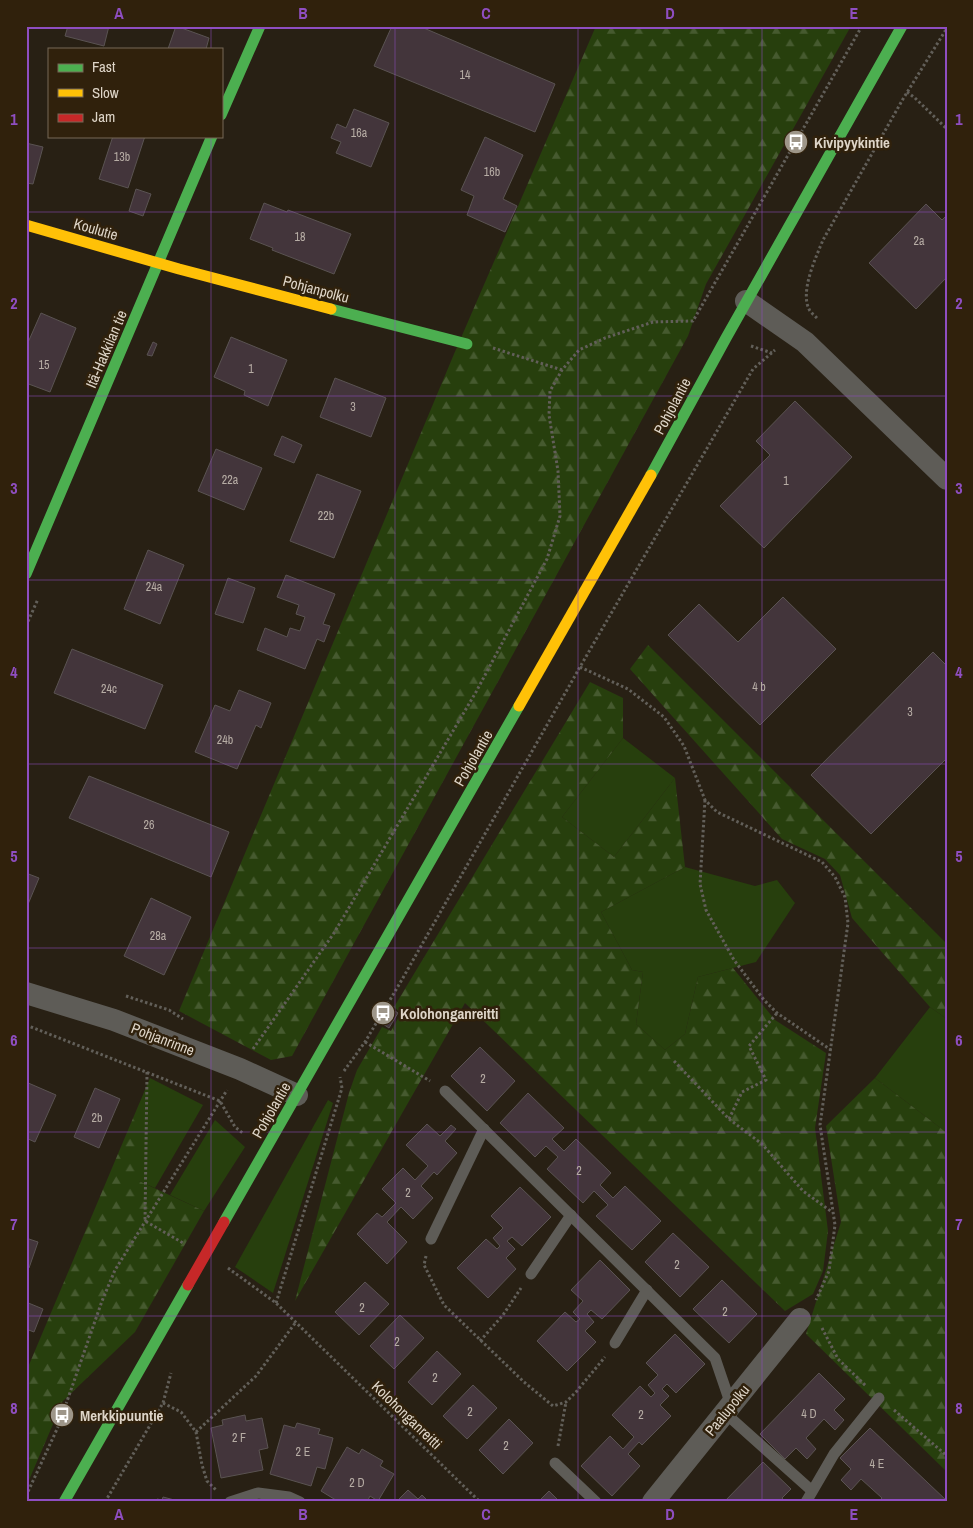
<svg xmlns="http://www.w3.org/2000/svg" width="973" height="1528" font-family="'Archivo Narrow',sans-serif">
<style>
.green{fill:#273f0d}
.forest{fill:url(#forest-firs)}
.building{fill:#43353b;stroke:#5a5352}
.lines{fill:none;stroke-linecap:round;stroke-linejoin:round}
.path{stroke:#625f59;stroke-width:3;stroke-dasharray:2.5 2.5;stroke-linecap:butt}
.lane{stroke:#5e5c57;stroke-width:11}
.street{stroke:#5e5c57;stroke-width:22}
.fast{stroke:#4caf50;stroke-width:11}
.slow{stroke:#ffc107;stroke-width:11}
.jam-bridge{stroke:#c62828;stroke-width:11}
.grid{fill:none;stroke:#8f4ec1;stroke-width:1;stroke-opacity:0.55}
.labels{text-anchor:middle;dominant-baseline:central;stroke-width:5;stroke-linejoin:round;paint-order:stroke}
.number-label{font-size:12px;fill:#b7ada5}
.poi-label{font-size:15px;font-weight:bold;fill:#ded5c8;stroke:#30210c;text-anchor:start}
.street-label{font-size:15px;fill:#ded5c8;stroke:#30210c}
.neatline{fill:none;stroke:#8f4ec1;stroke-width:2}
.grid-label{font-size:16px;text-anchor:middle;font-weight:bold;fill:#8f4ec1}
</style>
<defs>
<pattern id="forest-firs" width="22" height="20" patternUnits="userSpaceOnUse" patternTransform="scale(1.25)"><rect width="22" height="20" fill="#273f0d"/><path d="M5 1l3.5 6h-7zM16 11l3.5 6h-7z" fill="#465a2f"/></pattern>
</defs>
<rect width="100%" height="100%" fill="#282014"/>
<!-- green -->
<g class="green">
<path d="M623,738L675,778L614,857L562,817Z"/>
<path d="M685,867L755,886L777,880L795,903L756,962L698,977L685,1034L665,1050L636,1024L643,972L632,970L601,912Z"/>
<path d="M930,1007L947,1019V1133L875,1078Z"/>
<path d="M150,1078L203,1105L155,1188L139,1181V1104Z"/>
<path d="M328,1100L333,1103L273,1293L235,1267Z"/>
<path d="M215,1120L245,1147L204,1211L170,1195Z"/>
</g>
<!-- forest -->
<g class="forest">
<path d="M596,26H851L706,284L688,336L292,1056L271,1060L179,1011L454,354Z"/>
<path d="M648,645L947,944V1019L930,1007L852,918L840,875L825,859L782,839L630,669Z"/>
<path d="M590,682L623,698V738L562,817L614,857L675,778L685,867L601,912L632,970L643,972L636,1024L665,1050L685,1034L698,977L733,968L775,1020L826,1053L815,1128L828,1231L823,1271L813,1294L785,1311L465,1003L295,1301L349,1093L357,1070L382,1027L391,1031L401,1013L394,1007Z"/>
<path d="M875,1078L947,1133V1472L806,1334L841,1222L826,1126Z"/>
<path d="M139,1104V1181L204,1211L135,1332L63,1401L26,1487V1372Z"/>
</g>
<!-- building -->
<g class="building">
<path d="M68,26H109L104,46L65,36Z"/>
<path d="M176,26L209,38L206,49H168Z"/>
<path d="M392,26H419L555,84L535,132L374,66Z"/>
<path d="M354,109L389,123L371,167L336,153L341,142L331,138L337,124L346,128Z"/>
<path d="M113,136H145L128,188L99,179Z"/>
<path d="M485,137L523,155L503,199L517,206L505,232L467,215L474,196L461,190Z"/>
<path d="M26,143L43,147L33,184L26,183Z"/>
<path d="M136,189L151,194L143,216L129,211Z"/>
<path d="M264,203L287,212L288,210L351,234L334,274L272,250L273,248L250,239Z"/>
<path d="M926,204L942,220L947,215V277L916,309L869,263Z"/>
<path d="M41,313L76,328L50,392L26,383V347Z"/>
<path d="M231,337L287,360L268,406L244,395L245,391L214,377Z"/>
<path d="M153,342L157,344L152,356L147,355Z"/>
<path d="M335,378L386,398L371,437L320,417Z"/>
<path d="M795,401L852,457L764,548L720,506L770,455L756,441Z"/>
<path d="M282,436L302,445L294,463L274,455Z"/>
<path d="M216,449L262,468L244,510L198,491Z"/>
<path d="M317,474L361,491L334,558L290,541Z"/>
<path d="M148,550L184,565L160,624L124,609Z"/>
<path d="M286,575L335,594L323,624L330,626L324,642L317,639L305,669L257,650L265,628L287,637L290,628L300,631L305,617L296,614L299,605L277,597Z"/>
<path d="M228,578L255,588L243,623L215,614Z"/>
<path d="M783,597L836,649L760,725L668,635L699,604L738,642Z"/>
<path d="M72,649L163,685L145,729L54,693Z"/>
<path d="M933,652L947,666V758L871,834L811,775Z"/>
<path d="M239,690L271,703L261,728L256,725L237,769L195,752L215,705L230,711Z"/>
<path d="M89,776L229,832L211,877L69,818Z"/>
<path d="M26,873L39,878L26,909Z"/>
<path d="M151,898L191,917L164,975L124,956Z"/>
<path d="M392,1009L398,1013L389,1028L383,1024Z"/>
<path d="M480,1047L515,1081L487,1111L451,1076Z"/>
<path d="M26,1082L56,1095L35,1142L26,1138Z"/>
<path d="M95,1088L120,1099L99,1148L74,1137Z"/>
<path d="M528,1093L564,1128L552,1139L564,1151L576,1139L611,1173L600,1185L613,1198L625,1186L661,1221L632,1250L596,1216L608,1205L594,1191L583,1203L547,1169L558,1157L546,1146L535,1157L500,1123Z"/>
<path d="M427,1124L440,1136L451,1125L456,1129L445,1141L457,1153L437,1175L434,1172L421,1186L433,1198L413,1219L401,1207L387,1222L407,1242L387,1264L357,1234L377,1213L382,1217L396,1203L382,1189L403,1168L415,1180L428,1166L406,1145Z"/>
<path d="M520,1187L551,1217L522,1246L512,1237L507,1241L515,1249L506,1258L516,1269L488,1298L457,1268L486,1239L497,1249L500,1246L493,1238L503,1228L491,1216Z"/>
<path d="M673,1233L709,1267L680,1297L645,1262Z"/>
<path d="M26,1238L38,1242L29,1268L26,1267Z"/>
<path d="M600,1260L630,1290L602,1319L591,1310L587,1314L594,1322L585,1331L596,1342L567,1371L537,1341L565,1312L576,1322L580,1319L573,1312L583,1301L571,1290Z"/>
<path d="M722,1280L757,1314L729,1343L693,1309Z"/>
<path d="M365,1282L389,1304L359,1335L335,1312Z"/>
<path d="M26,1302L43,1309L34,1332L26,1329Z"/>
<path d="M400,1315L424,1338L394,1369L370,1346Z"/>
<path d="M675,1334L705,1364L676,1393L667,1384L662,1389L669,1396L660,1405L671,1416L642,1445L639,1442L628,1454L640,1466L612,1496L581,1466L610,1436L623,1449L634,1437L612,1415L640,1386L651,1397L655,1393L648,1385L658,1375L646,1363Z"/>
<path d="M437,1351L461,1374L432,1405L408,1382Z"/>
<path d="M819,1373L845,1399L834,1410L844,1420L835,1430L824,1419L806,1438L816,1449L807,1459L796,1448L785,1459L760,1434Z"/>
<path d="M473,1385L497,1408L467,1439L443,1416Z"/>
<path d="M245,1415L246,1421L262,1418L268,1448L259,1450L263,1470L221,1478L211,1428L223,1425L222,1420Z"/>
<path d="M509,1419L533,1443L503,1474L479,1450Z"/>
<path d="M297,1423L320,1429L318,1434L333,1438L325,1469L317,1467L311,1486L270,1474L284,1425L295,1428Z"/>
<path d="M870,1428L947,1501V1502H878L882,1498L861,1479L851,1490L841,1480L851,1469L840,1458Z"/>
<path d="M347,1447L359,1454L362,1449L383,1461L380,1466L394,1474L378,1501L370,1496L367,1502H339L321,1491Z"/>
<path d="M763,1462L791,1489L782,1498L786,1502H724Z"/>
<path d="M408,1490L418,1499L422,1495L429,1502H396Z"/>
<path d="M549,1491L560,1502H538Z"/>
<path d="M163,1497L182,1502H156L157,1499L162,1500Z"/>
</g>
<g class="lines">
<!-- path -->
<g class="path">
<path d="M907,92L915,98L947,129"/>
<path d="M817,318C814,315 810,312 809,309C800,291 816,257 823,240L903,99L947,28"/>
<path d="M751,346L772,353"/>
<path d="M493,348L562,370"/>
<path d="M26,626L38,599"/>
<path d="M580,667L628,689L664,717L684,746L705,800L717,812L822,862L835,877L845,897L848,923L820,1125L835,1225L829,1271L816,1300"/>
<path d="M705,800L700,884L706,910L734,960L764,1000L777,1013L831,1050"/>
<path d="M126,996L169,1010L183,1019"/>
<path d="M26,1025L220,1101L235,1127L244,1134"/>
<path d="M365,1042L430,1081"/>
<path d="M253,1049L334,933L476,692L547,559L560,516L558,471L549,415L550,391L562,370L579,350L605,338L653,322L693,321L862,26"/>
<path d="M674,1061L729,1119L762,1144L803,1191L832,1212"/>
<path d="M344,1071L365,1042L400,983L580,667L753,369L775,350"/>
<path d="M147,1072L145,1221L183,1243"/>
<path d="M729,1119L742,1092L766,1080L749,1046L777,1013"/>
<path d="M426,1256L424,1265L444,1305L524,1382L553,1406L566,1402L576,1392L605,1357"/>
<path d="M228,1268L276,1303L480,1502"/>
<path d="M276,1303L342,1088L340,1077"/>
<path d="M822,1328L838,1359L866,1386"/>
<path d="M480,1341L503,1315L521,1288"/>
<path d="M163,1403L181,1412L196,1432L202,1465L207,1481L217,1491"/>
<path d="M894,1410L947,1456"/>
<path d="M196,1432L256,1376L296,1322"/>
<path d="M558,1446L566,1402"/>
<path d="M26,1496L58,1427L102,1301L115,1270L227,1090"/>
<path d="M105,1502L163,1403L171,1373"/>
</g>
<!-- lane -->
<g class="lane">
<path d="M445,1091L715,1358L731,1405"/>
<path d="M431,1239L484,1129"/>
<path d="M531,1274L571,1215"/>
<path d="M615,1343L647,1290"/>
<path d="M725,1413L811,1490"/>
<path d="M555,1463L596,1502"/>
<path d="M230,1502L258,1493L289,1497L300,1502"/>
<path d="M806,1502L834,1454L879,1398"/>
</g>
<!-- street -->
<g class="street">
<path d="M746,301L805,342L947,479"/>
<path d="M26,993L114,1020L240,1069L297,1095"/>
<path d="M653,1502L800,1319"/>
</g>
<!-- fast -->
<g class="fast">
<path d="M221,115L260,26"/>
<path d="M331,309L467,344"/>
<path d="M651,475L726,338L902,26"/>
<path d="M26,574L212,136"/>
<path d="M224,1222L519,706"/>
<path d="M64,1502L188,1285"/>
</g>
<!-- slow -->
<g class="slow">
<path d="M26,225L179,269L331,309"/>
<path d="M519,706L651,475"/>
</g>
<!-- jam-bridge -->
<path class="jam-bridge" d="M188,1285L224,1222"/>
</g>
<!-- grid -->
<path class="grid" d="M211,26V49M395,26V1502M578,26V1502M762,26V1502M211,136V1502M26,212H947M26,396H947M26,580H947M26,764H947M26,948H947M26,1132H947M26,1316H947"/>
<!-- icons -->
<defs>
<g id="bus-disc" transform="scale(1.25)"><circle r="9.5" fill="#9e9689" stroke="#30210c"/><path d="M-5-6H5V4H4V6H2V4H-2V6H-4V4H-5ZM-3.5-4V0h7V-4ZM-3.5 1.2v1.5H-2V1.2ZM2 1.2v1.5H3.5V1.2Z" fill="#fff"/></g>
</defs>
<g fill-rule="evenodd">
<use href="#bus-disc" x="796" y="142"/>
<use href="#bus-disc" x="383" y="1013"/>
<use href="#bus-disc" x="62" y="1415"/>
</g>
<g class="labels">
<!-- number labels -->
<g class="number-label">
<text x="465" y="75">14</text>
<text x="359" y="133">16a</text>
<text x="122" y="157">13b</text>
<text x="492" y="172">16b</text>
<text x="300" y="237">18</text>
<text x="919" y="241">2a</text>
<text x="44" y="365">15</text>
<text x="251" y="369">1</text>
<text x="353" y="407">3</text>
<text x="230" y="480">22a</text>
<text x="786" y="481">1</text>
<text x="326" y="516">22b</text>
<text x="154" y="587">24a</text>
<text x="759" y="687">4 b</text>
<text x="109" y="689">24c</text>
<text x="910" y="712">3</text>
<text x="225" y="740">24b</text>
<text x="149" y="825">26</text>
<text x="158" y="936">28a</text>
<text x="483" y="1079">2</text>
<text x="97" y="1118">2b</text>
<text x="579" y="1171">2</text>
<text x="408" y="1193">2</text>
<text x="677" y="1265">2</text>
<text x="362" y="1308">2</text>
<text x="725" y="1312">2</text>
<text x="397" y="1342">2</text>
<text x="435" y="1378">2</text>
<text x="470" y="1412">2</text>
<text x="809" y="1414">4 D</text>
<text x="641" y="1415">2</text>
<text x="239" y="1438">2 F</text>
<text x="506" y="1446">2</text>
<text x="303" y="1452">2 E</text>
<text x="877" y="1464">4 E</text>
<text x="357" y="1483">2 D</text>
</g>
<!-- poi labels -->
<g class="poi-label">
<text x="814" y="142">Kivipyykintie</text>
<text x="400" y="1013">Kolohonganreitti</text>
<text x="80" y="1415">Merkkipuuntie</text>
</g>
<!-- street labels -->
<g class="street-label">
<text transform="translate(96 229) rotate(16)">Koulutie</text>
<text transform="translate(316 289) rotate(15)">Pohjanpolku</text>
<text transform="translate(106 349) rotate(-67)">Itä-Hakkilan tie</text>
<text transform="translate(672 406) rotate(-62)">Pohjolantie</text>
<text transform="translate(473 758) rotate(-60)">Pohjolantie</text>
<text transform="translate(163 1039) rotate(21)">Pohjanrinne</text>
<text transform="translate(271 1110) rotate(-60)">Pohjolantie</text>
<text transform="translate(727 1410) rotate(-51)">Paalupolku</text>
<text transform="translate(407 1415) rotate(44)">Kolohonganreitti</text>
</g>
</g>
<!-- border -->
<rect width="973" height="1528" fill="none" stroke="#30210c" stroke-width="55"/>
<!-- legend -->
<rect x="48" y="48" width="175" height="90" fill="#30210c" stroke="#766957"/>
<rect x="58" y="64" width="25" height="8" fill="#4caf50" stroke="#766957"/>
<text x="92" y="72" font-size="15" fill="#ded5c8">Fast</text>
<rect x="58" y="89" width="25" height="8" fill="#ffc107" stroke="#766957"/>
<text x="92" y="98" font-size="15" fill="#ded5c8">Slow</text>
<rect x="58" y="114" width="25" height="8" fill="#c62828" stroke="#766957"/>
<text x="92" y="122" font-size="15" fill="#ded5c8">Jam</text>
<rect x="28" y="28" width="918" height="1472" class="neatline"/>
<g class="grid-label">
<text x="119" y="19">A</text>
<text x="303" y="19">B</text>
<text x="486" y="19">C</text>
<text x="670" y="19">D</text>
<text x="854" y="19">E</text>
<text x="14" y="125">1</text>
<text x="959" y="125">1</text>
<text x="14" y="309">2</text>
<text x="959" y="309">2</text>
<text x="14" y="494">3</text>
<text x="959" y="494">3</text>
<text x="14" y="678">4</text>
<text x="959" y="678">4</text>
<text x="14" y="862">5</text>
<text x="959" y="862">5</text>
<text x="14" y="1046">6</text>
<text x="959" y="1046">6</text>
<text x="14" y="1230">7</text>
<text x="959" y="1230">7</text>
<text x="14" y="1414">8</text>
<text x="959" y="1414">8</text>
<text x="119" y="1520">A</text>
<text x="303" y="1520">B</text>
<text x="486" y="1520">C</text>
<text x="670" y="1520">D</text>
<text x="854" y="1520">E</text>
</g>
</svg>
